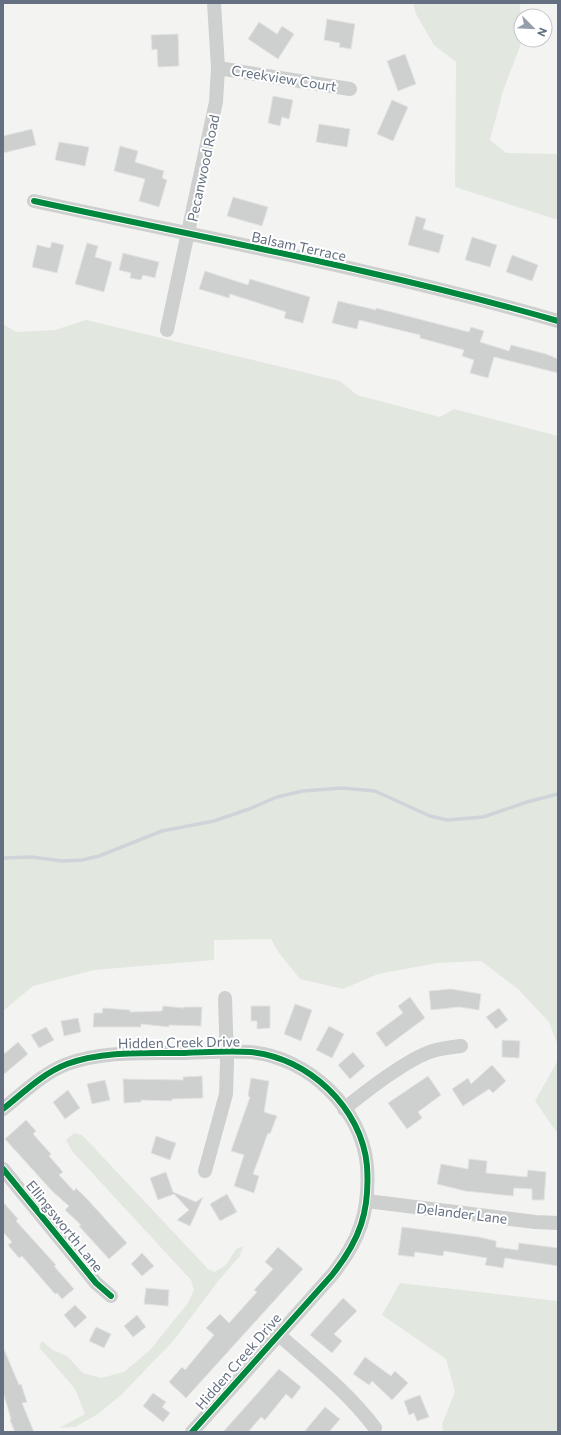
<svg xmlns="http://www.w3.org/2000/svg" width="561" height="1435" font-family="Commissioner,sans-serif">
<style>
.green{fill:#e2e7e0}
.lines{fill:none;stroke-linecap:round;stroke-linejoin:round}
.stream{stroke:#cfd4d9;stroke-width:3.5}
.building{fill:#ced0d0;stroke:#e2e3e2}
.minor{stroke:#cecfcf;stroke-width:14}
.cycleway-casing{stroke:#fff;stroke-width:8}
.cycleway{stroke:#00873e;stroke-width:6}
.labels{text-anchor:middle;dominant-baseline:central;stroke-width:4;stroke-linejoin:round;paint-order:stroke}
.street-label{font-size:14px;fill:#647082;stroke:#fff}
</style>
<rect width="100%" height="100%" fill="#f3f4f2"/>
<!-- green -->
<g class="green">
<path d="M413,3H520L521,44L503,91L490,140L506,153L558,154V220L455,187L456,62L434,45L416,14Z"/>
<path d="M86,320L340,381L357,395L440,417L454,409L558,436V1046L549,1022L518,989L481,961L437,963L378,974L343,989L300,979L279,953L271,939L214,940V960L94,970L33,986L3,1011V324L16,332L55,330Z"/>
<path d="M558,1060V1134L535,1101Z"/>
<path d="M74,1133L82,1135L208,1269L215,1272L226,1265L236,1249L243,1246L240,1256L219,1280L173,1341L121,1395L98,1414L75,1427L59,1428L85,1414L75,1389L39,1347L42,1341L53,1350L67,1356L83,1373L101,1378L124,1372L150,1350L188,1303L194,1290L191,1280L72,1151L66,1140Z"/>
<path d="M400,1283L558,1301V1432H443L442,1424L455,1392L446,1359L382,1315Z"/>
</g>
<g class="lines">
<!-- stream -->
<path class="stream" d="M3,858L31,857L62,861L82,860L99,856L162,831L214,821L249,809L277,797L303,791L342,788L375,791L430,816L447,820L483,817L527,802L558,794"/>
</g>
<!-- building -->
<g class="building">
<path d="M327,19L355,24L351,49L339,47L340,43L324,40Z"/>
<path d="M259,22L277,34L282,26L294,34L278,59L248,39Z"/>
<path d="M178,34L179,66L158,67L157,49L152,50L151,35Z"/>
<path d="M405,54L416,84L398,91L387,61Z"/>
<path d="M273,96L293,100L289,119L282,117L280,126L268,123Z"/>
<path d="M392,100L408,107L393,141L377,134Z"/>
<path d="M319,124L350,129L347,147L316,142Z"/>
<path d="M32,129L36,145L3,153V136Z"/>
<path d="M59,142L89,147L85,166L55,160Z"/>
<path d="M120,146L138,151L135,162L164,171L162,178L167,180L159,207L139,201L145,179L114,171Z"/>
<path d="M233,197L268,207L262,226L227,216Z"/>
<path d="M416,216L426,219L423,229L444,235L439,253L408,245Z"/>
<path d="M472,237L497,245L490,267L465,260Z"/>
<path d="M52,242L64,245L57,273L32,267L37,245L50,248Z"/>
<path d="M87,243L98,246L95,257L112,262L104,292L75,284Z"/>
<path d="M123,253L159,262L155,278L143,275L141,280L130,278L131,273L119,270Z"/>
<path d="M512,255L538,265L532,281L506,272Z"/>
<path d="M205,271L248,285L250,279L310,297L303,323L284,318L286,312L230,294L229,298L199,289Z"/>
<path d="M338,301L376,310V308L469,332L471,327L484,331L480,342L509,351L511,345L546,354L558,359V373L494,357L488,378L470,373L474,360L462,356L464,350L420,338V335L359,320L357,329L332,323Z"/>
<path d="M451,989L481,994L479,1010L459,1007L431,1010L429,991Z"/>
<path d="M410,997L425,1018L386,1047L376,1033L403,1013L398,1006Z"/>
<path d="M295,1004L312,1010L301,1041L284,1034Z"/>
<path d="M163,1006L184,1008V1007H202L201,1026L169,1025V1027L141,1024V1027H93L94,1013H102L103,1008L130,1010V1012L162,1011Z"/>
<path d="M251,1006H270V1028L257,1029V1021H251Z"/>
<path d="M499,1008L508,1020L496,1029L486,1017Z"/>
<path d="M78,1018L81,1032L64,1036L61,1021Z"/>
<path d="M329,1026L344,1034L332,1058L316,1050Z"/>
<path d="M46,1027L54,1040L39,1048L31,1035Z"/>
<path d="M502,1040L520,1041L519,1058L502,1057Z"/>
<path d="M18,1042L28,1054L3,1075V1055Z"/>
<path d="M353,1052L365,1066L350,1079L338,1065Z"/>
<path d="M492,1065L506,1081L493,1093L489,1089L463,1106L452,1089L468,1078L471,1084Z"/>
<path d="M202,1076L203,1098L172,1099V1101L141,1100V1102L124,1103L123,1079L183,1080V1077Z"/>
<path d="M428,1076L441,1095L418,1112L422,1118L407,1129L388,1103Z"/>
<path d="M251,1078L269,1081L264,1112L277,1116L270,1134L268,1133L253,1174L259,1176L254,1193L234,1186L244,1155L231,1151L250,1097L248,1096Z"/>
<path d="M105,1080L110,1100L92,1104L87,1084Z"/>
<path d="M68,1090L80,1108L65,1119L53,1102Z"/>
<path d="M26,1120L36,1131L33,1134L51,1154L49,1156L63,1172L59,1175L74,1191L76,1188L88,1200L127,1243L109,1259L79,1226L81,1225L65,1210L69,1206L52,1191L5,1139Z"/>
<path d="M156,1136L176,1143L170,1160L151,1153Z"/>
<path d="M469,1159L487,1161L486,1173L527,1177L528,1170L546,1172L544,1200H532V1189L514,1188L513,1196L465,1191L437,1184L441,1164L468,1169Z"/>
<path d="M166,1172L173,1192L196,1202L203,1197L190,1226L177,1220L189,1210L174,1194L158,1200L150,1178Z"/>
<path d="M227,1194L237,1212L220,1221L210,1204Z"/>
<path d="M3,1202L18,1219L16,1221L56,1265L54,1266L74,1289L62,1299L57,1293L55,1294L22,1256L19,1258L8,1245L12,1242L3,1232Z"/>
<path d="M402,1227L479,1237L496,1241V1247L518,1250L519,1243L558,1248V1266L505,1258L503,1268L485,1265L487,1258L444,1251L443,1256L415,1252L414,1257L398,1255Z"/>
<path d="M278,1247L303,1269L186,1398L169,1382L182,1367L185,1370L214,1335L206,1328L220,1314L229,1323L257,1292L254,1290L273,1269L265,1262Z"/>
<path d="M142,1253L154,1266L142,1276L131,1264Z"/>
<path d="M146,1288L169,1290L168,1306L144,1304Z"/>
<path d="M343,1298L357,1311L334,1334L342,1341L332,1353L310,1335Z"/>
<path d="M75,1305L87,1317L75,1328L64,1315Z"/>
<path d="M137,1315L146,1327L133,1337L124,1326Z"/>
<path d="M96,1327L111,1334L104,1348L89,1341Z"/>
<path d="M3,1347L19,1385L21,1384L27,1402L22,1403L34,1432H15L10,1420L11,1419L3,1392Z"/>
<path d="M365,1357L391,1376L395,1371L408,1383L392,1400L372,1381L369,1385L353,1374Z"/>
<path d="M279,1369L301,1387L292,1399L286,1394L265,1420L261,1417L248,1432H223Z"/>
<path d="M153,1393L166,1402L162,1407L170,1413L163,1422L143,1406Z"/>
<path d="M420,1395L429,1417L417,1421L414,1413L409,1415L404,1401Z"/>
<path d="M325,1407L340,1419L329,1432H304Z"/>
</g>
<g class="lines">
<!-- minor -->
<g class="minor">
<path d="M218,68L350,89"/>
<path d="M34,201C209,239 386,271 558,321"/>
<path d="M167,330L216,102L218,68L214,3"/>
<path d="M3,1109C23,1093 43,1073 67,1064C100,1052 137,1053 172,1053C198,1053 225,1050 250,1052C308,1057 362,1108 367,1166C370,1211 360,1240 332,1275L192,1432"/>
<path d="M344,1109C365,1092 411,1056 436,1050C444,1048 453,1047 461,1046"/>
<path d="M3,1169L96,1283L111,1296"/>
<path d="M205,1171L226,1094L227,1063L225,998"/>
<path d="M367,1201L535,1222L558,1223"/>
<path d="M279,1335C312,1364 348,1392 375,1428"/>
</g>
<!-- cycleway casing -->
<g class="cycleway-casing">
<g id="cycleway">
<path d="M34,201C209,239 386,271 558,321"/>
<path d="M3,1109C23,1093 43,1073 67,1064C100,1052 137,1053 172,1053C198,1053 225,1050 250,1052C308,1057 362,1108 367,1166C370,1211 360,1240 332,1275L192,1432"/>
<path d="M3,1169L96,1283L111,1296"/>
</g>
</g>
<!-- cycleway -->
<use href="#cycleway" class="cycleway"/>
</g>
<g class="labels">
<!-- street labels -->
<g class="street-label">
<text transform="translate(284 78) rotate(9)">Creekview Court</text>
<text transform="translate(203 168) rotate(-78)">Pecanwood Road</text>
<text transform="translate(299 246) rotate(12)">Balsam Terrace</text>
<text transform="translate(179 1042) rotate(-1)">Hidden Creek Drive</text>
<text transform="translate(462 1213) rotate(7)">Delander Lane</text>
<text transform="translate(65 1226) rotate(51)">Ellingsworth Lane</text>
<text transform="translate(238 1361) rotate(-49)">Hidden Creek Drive</text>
</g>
</g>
<!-- border -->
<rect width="561" height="1435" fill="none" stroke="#647082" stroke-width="8"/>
<!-- north arrow -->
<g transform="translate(533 28) rotate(114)"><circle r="19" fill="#ffffff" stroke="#c1c6cd"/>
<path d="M0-3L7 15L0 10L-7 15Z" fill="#969ea9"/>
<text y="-6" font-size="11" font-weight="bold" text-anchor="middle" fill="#647082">N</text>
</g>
</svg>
